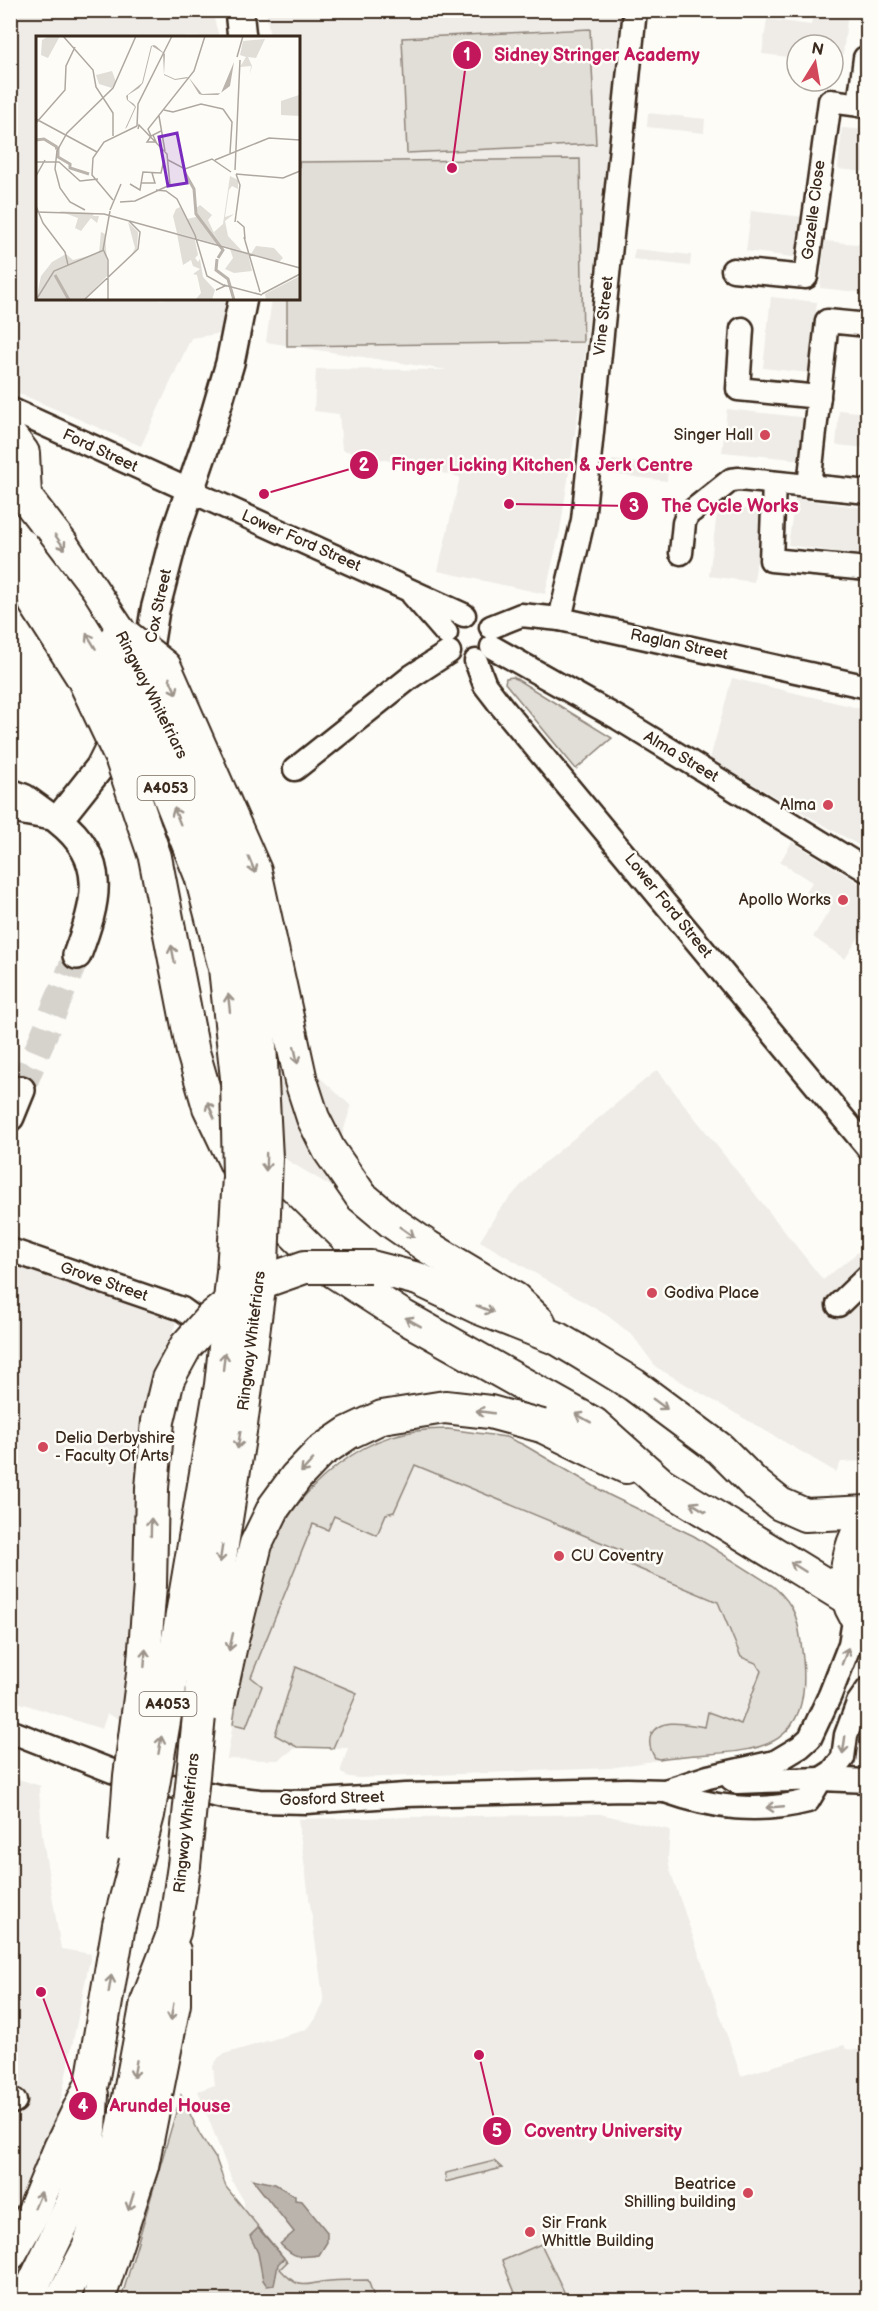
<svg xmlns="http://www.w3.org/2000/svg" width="878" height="2311" font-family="'Balsamiq Sans',sans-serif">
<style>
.built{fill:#efece7}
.green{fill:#e1ded7;stroke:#8e847a;stroke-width:1.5}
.water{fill:#bbb4ad;stroke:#887d74;stroke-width:1.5}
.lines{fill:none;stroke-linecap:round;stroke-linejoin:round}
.major-tunnel{stroke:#d6d2cc;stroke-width:27;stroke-dasharray:27 14;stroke-linecap:butt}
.minor-casing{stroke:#3b2a1e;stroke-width:27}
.major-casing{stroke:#3b2a1e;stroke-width:32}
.highway-casing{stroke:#3b2a1e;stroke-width:36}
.minor{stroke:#fdfcf7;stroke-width:22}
.major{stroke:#fdfcf7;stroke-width:27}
.highway{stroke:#fdfcf7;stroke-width:32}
.highway-bridge-casing{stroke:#3b2a1e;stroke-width:36;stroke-linecap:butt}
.highway-bridge{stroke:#fdfcf7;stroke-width:32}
.oneway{stroke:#9c938a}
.poi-dot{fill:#d1495b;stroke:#fdfcf7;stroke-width:2}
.labels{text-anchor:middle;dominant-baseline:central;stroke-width:5;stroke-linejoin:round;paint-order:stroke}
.shield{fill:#fdfcf7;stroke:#75695f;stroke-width:1.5}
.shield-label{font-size:15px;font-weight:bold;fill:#3b2a1e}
.street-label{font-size:16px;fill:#3b2a1e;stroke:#fdfcf7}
.poi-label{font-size:16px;fill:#3b2a1e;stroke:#fdfcf7;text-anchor:end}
.inset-river{fill:none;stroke:#bbb4ad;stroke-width:3}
.inset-road{fill:none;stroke:#afa8a0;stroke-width:1.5}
.view{fill:#7b2cbf;fill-opacity:0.15;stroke:#7b2cbf;stroke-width:3}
.inset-edge{fill:none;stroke:#3b2a1e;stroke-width:3}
.leader{fill:none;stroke:#c2185b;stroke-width:2}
.callout-dot{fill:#c2185b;stroke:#fdfcf7;stroke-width:2}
.mark-label{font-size:18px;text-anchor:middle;font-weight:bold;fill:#fff}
.callout-label{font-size:18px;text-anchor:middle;font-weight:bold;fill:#c2185b;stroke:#fdfcf7;stroke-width:5;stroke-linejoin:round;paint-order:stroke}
</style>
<rect width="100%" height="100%" fill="#fdfcf7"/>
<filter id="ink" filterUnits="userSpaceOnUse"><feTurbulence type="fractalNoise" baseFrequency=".0167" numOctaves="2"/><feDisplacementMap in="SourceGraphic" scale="12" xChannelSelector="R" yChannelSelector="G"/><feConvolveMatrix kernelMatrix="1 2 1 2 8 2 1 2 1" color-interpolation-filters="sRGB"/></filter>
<g filter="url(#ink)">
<!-- built -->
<g class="built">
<path d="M11,11H212L219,37L38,38V298L225,299L223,333L191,338L141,446L11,390Z"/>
<path d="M266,11H622L580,401L560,531L545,594L438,571L460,477L342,450L339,414L314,411L316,369L447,370L266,342L272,299L298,298V38L270,37Z"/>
<path d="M813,11H848L842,63L833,62V45H797V58L762,54L767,19L811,25Z"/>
<path d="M648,113L705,119L704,133L647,127Z"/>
<path d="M842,128L867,130V172L838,169Z"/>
<path d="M751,211L813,218L808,259L746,251Z"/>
<path d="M825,241L867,245V293L820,288Z"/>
<path d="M635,249L691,255L690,266L633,259Z"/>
<path d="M771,297L817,302L809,373L763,368Z"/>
<path d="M727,409L808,418L803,460L722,452Z"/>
<path d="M839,410L867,413V448L836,445Z"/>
<path d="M612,460L668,466L667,481L610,474Z"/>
<path d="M795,499L867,508V556L788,545Z"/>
<path d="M718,505L763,511L754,582L709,576Z"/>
<path d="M732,678L867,710V850L710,759Z"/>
<path d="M792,842L867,888V938L861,934L845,959L813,937L831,908L806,892L812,882L780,862Z"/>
<path d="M306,1065L351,1106L341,1139L361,1168L334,1188L290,1162L269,1147L243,1076Z"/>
<path d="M657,1070L823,1280L867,1245V1461L841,1462L836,1472L656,1367L633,1336L608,1316L480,1241L499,1210L533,1172Z"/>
<path d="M11,1262L178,1317L157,1372L140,1445L135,1506L136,1637L128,1715L119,1719L107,1714L102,1729L11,1700Z"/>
<path d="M448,1429L506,1437L524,1445L609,1495L694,1536L773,1586L783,1595L794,1608L800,1635L805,1683L800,1706L789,1730L775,1741L758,1749L694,1754L610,1768L359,1778L349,1777L341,1773V1769L348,1748L297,1747L278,1760L227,1759L238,1691L277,1540L287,1519L312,1488L355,1452L376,1440L399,1434L420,1430Z"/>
<path d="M11,1777L41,1786L39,1788L42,1835L61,1949L91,1954L61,2099L45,2158L22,2213L11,2217Z"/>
<path d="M600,1814L670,1830L668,1858L670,1870L741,2076L844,2045L846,2049L867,2051V2300H265L244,2212V2201L233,2183L198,2091L215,2085L213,2066L219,2057L227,2053L305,2030L315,2020L324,2003L298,1819Z"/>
</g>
<!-- green -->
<g class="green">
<path d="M590,29L596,144L407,153L402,38Z"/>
<path d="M580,159L583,342L287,346V299L298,298L299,162Z"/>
<path d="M513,677L612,738L576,769L505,683L506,678Z"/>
<path d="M448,1429L506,1437L524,1445L609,1495L694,1536L773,1586C799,1608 799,1626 803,1659C813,1768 735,1747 659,1759L655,1758C650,1750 648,1743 651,1735C659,1716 690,1725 705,1727L708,1712L741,1724L761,1671L756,1663L741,1657L718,1602L618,1560L622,1551L415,1465L394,1512L386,1514L377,1535L334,1516L328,1530L313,1524L251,1677L262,1686L246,1727L233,1724C243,1658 252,1575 288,1518C301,1497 319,1480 338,1465C373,1438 404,1429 448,1429Z"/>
<path d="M296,1667L357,1693L333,1748L297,1747L275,1735Z"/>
<path d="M181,2095L200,2135L216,2159L226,2187L287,2262L280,2269C302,2293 303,2283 330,2281C342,2280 355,2280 368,2280L374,2297L364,2300H123L122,2296Z"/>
<path d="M494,2161L502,2168L445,2182L446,2173Z"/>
<path d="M541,2244L568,2300H518L502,2261Z"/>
</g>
<!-- water -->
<g class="water">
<path d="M252,2179L275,2184L295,2196V2200L302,2201L327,2232V2242L319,2255C298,2258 295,2258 280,2244L294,2232Z"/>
<path d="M258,2228L284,2258L278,2264L274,2285L267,2286L263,2280L258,2253L250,2236Z"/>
</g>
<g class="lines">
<!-- major-tunnel -->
<path class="major-tunnel" d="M21,1090L77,955"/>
<!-- minor casing -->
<g class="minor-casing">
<g id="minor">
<path d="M859,105L865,58"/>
<path d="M733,270L806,277L830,101L868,106"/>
<path d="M742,329L738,389L819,397"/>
<path d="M10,409L464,615"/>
<path d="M774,483L771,560L868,569"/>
<path d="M809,486L827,321L868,325"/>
<path d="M681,553L684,523L687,515L731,480L739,479L868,492"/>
<path d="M413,595L446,633"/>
<path d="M560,619L583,520L635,10"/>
<path d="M491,627L521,615L560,619L868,687"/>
<path d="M492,647L618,718L868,871"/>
<path d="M476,661L485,685L502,707L868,1148"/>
<path d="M295,769L412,676L449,652"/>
<path d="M10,790L25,796L58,820"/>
<path d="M10,811L54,819"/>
<path d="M10,1250L182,1309L196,1319"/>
<path d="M838,1305L868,1276"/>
<path d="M10,1731L112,1771L139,1779L223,1797L259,1801L306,1802L405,1795L627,1790L665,1791L708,1777L775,1762L800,1747L810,1738L830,1695L850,1644L855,1615"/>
<path d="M732,1779L737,1782L821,1779L868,1781"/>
<path d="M665,1791C713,1808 758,1814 808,1801L821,1779L832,1772L843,1758L846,1735L858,1703L868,1689"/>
<path d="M10,2103L15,2101"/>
</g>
</g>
<!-- major casing -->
<g class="major-casing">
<g id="major">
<path d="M239,10L242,38"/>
<path d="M145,673L155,610L174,537L208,438L230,363L243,298"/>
<path d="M77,955C97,901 109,860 58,820L100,767L120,727"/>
<path d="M10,1117L21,1090"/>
</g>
</g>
<!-- highway casing -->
<g class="highway-casing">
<g id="highway">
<path d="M10,436L23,453L25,495"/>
<path d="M10,477L61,543L119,631"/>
<path d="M193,1052L209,1107L247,1187L330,1269L404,1317L594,1424L660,1483L847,1598"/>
<path d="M361,1196L392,1222L428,1247L515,1299L539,1322"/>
<path d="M371,1267L418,1279L477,1307L558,1339L580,1352L634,1385L720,1449L754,1483L780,1504L805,1515L868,1512"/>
<path d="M542,1426L626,1467"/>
<path d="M868,1515C850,1541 837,1586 855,1615C858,1620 863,1624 868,1629"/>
<path d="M10,2254L34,2211L60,2148L92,2083L119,1925"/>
<path d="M26,2300L72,2204L89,2146L92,2095"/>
<path d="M61,2300L88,2249L118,2156L147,2002L174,1932L184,1866"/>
<path d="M100,2300L101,2292L142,2166L174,2004V1951"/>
</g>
</g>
<!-- minor -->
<use href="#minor" class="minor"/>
<!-- major -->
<use href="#major" class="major"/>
<!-- highway -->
<use href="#highway" class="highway"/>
<!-- highway-bridge casing -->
<g class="highway-bridge-casing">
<g id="highway-bridge">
<path d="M22,545L70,608L111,673L160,773L201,876L225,968L237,1078L239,1177L233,1272L221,1385L148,1815L119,1925"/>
<path d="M24,555L35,603L83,678L122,760L155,857L193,1052"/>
<path d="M119,631L195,782L237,908L259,1024L266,1158L262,1265L241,1425L206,1646L184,1866"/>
<path d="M127,637L165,667L255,871L301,1081L313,1118L329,1150L361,1196"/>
<path d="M218,1704L232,1640L256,1544L274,1507L296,1477L320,1452L348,1433L382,1417L445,1407L490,1412L542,1426"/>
<path d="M125,1843L130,1776L143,1674L150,1585L152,1488L158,1421L168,1379L186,1346L211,1318L251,1286L305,1267H371"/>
</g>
</g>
<!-- highway-bridge -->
<use href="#highway-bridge" class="highway-bridge"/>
</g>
<!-- one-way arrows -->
<defs><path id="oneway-shaft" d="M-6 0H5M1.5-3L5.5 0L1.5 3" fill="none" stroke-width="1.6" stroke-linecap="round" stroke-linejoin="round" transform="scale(1.5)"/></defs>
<g class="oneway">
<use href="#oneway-shaft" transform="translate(60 542) rotate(55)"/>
<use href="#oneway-shaft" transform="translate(91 641) rotate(-121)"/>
<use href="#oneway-shaft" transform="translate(173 686) rotate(66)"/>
<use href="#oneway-shaft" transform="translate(177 816) rotate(-112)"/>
<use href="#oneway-shaft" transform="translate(252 865) rotate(68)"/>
<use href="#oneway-shaft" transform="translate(173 954) rotate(-101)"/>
<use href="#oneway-shaft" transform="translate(229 1003) rotate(-96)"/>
<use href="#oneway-shaft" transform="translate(296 1055) rotate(78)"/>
<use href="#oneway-shaft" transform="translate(211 1110) rotate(-113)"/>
<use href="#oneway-shaft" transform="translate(266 1162) rotate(91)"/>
<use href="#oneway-shaft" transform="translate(407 1232) rotate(35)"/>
<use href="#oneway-shaft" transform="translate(485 1309) rotate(22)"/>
<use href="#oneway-shaft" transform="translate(413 1322) rotate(-151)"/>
<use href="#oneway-shaft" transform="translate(224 1361) rotate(-84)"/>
<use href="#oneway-shaft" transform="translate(660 1404) rotate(36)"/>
<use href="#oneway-shaft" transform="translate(485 1412) rotate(-172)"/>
<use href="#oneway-shaft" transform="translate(583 1418) rotate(-151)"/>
<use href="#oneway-shaft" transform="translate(239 1440) rotate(99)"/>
<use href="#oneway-shaft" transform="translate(307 1466) rotate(133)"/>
<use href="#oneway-shaft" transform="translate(698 1507) rotate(-149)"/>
<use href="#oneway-shaft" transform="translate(151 1527) rotate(-89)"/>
<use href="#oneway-shaft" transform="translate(221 1554) rotate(99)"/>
<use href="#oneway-shaft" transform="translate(798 1567) rotate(-148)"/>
<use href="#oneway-shaft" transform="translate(231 1642) rotate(103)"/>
<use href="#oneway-shaft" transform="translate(845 1656) rotate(-69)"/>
<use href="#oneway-shaft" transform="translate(145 1658) rotate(-86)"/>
<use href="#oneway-shaft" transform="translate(160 1745) rotate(-80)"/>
<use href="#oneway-shaft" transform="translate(844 1745) rotate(98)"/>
<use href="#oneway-shaft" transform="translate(775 1807) rotate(175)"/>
<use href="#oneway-shaft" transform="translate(110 1984) rotate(-81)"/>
<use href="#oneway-shaft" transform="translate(172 2012) rotate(99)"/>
<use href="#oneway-shaft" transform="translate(135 2069) rotate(100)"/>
<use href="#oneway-shaft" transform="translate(38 2200) rotate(-67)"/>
<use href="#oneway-shaft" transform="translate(131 2202) rotate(107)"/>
</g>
</g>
<!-- markers -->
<g class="poi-dot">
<circle cx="765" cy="435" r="6"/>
<circle cx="828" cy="805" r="6"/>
<circle cx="843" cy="900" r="6"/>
<circle cx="652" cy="1293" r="6"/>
<circle cx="43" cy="1447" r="6"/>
<circle cx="559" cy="1556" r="6"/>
<circle cx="748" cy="2193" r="6"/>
<circle cx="530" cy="2232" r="6"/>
</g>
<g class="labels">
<!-- shield labels -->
<g class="shield">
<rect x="137.5" y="776" width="57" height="24" rx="4.5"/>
<rect x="139.5" y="1692" width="57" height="24" rx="4.5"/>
</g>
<g class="shield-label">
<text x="166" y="788">A4053</text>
<text x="168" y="1704">A4053</text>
</g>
<!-- street labels -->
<g class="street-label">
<text transform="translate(814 210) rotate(-83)">Gazelle Close</text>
<text transform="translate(604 316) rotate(-84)">Vine Street</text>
<text transform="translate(100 451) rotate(25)">Ford Street</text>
<text transform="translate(301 541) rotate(24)">Lower Ford Street</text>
<text transform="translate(159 606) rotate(-78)">Cox Street</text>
<text transform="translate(679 645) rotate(12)">Raglan Street</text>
<text transform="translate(151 695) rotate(63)">Ringway Whitefriars</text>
<text transform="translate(681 757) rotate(31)">Alma Street</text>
<text transform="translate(668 906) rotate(51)">Lower Ford Street</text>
<text transform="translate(104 1282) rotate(19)">Grove Street</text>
<text transform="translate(252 1341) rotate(-83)">Ringway Whitefriars</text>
<text transform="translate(332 1799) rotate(-2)">Gosford Street</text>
<text transform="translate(187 1823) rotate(-84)">Ringway Whitefriars</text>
</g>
<!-- poi labels -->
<g class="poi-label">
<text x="753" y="435">Singer Hall</text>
<text x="816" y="805">Alma</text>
<text x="831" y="900">Apollo Works</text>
<text x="664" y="1293" text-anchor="start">Godiva Place</text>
<text x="55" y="1438" text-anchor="start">Delia Derbyshire<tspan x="55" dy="18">- Faculty Of Arts</tspan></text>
<text x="571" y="1556" text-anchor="start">CU Coventry</text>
<text x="736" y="2184">Beatrice<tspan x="736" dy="18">Shilling building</tspan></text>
<text x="542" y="2223" text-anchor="start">Sir Frank<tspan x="542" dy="18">Whittle Building</tspan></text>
</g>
</g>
<!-- overview -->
<g transform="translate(36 36)">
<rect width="264" height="264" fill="#fdfcf7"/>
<path d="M13,0H24L12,22L5,19L6,4ZM229,3L220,22L212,21L216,30L214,38L215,30L204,31L210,21L204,19L207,5ZM76,35L80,46L76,52L63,48L60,39ZM263,59L264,80L245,79V65ZM194,140L202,144V153L196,150L193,154L189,181L198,178L189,185L192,200L206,215L141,197L137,180L140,173L144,171L151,183L160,181L159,173L164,169L176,179L172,184L181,203L178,196L187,188ZM23,175L58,177L57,180H63L61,187L55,182L45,195L39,192L42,182ZM92,186L102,196L101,213L95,220L99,212ZM65,196L69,198L72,239L48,264H0L5,240L16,226L30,218L37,224L63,217ZM141,198L159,204L162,219L159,222L162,226L164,223L167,241L179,254L176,264L160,263L165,257L161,239L157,238L164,233L157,230L155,224L147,229ZM220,210L238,212L247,222L243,226L215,218ZM194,213L212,218L216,235L198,237L189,233L197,222ZM264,240V264L230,263L229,258Z" fill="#e1ded7"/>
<path d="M115,10L118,9L120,10L129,18L128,38L139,43L151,41L154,43L166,58L185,57L198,26L194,50L182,59H166L163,58L153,42L139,44L128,39L127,17L116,10L107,47L103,52L92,59V64L98,68L100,71L91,91L89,93L99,71L91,64L90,60L106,47Z" fill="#bbb4ad"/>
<path class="inset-river" d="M0,104L8,103L21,111M19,112H22V121L34,128V132L53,138M149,137L158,153L160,178L187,214L182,222M181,223L180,234L192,243L198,264M19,239L33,264"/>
<path class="inset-road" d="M27,0L57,34L60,51L77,77V100M201,21L207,0M187,73L196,86L194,117M128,74L137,76L165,68L187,73M123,80L129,115M0,83L61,116M0,87L29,54L30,30L39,11M101,90L102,68L136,0M117,99L120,106H111L115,100L125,95M115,100L112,93L158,35L169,0M132,124L149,133L176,123L195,136M179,124L233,102L264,104M0,126H23L44,145L62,143M199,134L204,24M200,138L247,142L264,135M0,140L9,124M105,147H119L116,137M94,148L104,154L107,136L125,137L128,124M120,154L130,155L141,163L159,199L171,240L189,250L180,254M77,164L56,139L57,122L68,106L101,90M84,166L99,165L134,149L131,118L103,89L102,93M0,170L7,187M49,174L34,166L24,152L19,133L21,115L31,97L77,52L100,0M74,174L85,148M0,176L68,178L264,232M201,185L208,191L209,203M199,186L204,149L200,138M7,187L29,216L32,229M208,201L224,256M67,213L72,224V264M67,214L74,175M188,249L226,259M226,258L264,238M0,264L18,235L68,214M48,264L102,213L104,196L93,185"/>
<path class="view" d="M141,97L151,147L132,150L123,101Z"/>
<rect width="264" height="264" class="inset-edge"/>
</g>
<!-- callouts -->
<path class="leader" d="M452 168L467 55M264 494L364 465M509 504L634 506M41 1992L83 2106M479 2055L497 2131"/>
<g class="callout-dot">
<circle cx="452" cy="168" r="6"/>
<circle cx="264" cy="494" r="6"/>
<circle cx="509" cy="504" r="6"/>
<circle cx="41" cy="1992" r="6"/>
<circle cx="479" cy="2055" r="6"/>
<circle cx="467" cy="55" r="15"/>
<circle cx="364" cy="465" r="15"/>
<circle cx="634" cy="506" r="15"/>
<circle cx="83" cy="2106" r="15"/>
<circle cx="497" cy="2131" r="15"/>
</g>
<g class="mark-label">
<text x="467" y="61">1</text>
<text x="364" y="471">2</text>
<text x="634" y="512">3</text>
<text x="83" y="2112">4</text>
<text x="497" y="2137">5</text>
</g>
<g class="callout-label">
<text x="597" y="61">Sidney Stringer Academy</text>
<text x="542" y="471">Finger Licking Kitchen &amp; Jerk Centre</text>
<text x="730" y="512">The Cycle Works</text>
<text x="170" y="2112">Arundel House</text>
<text x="603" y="2137">Coventry University</text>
</g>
<!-- margin -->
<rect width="878" height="2311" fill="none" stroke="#fdfcf7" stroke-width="36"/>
<rect x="18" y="18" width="842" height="2275" fill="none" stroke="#3b2a1e" stroke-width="2" filter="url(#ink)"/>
<!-- north arrow -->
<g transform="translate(815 63) rotate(11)"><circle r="28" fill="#fdfcf7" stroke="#afa8a0" stroke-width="1.5"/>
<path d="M0-4.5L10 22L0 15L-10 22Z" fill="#d1495b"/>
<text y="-9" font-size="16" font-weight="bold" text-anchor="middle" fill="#3b2a1e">N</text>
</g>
</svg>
